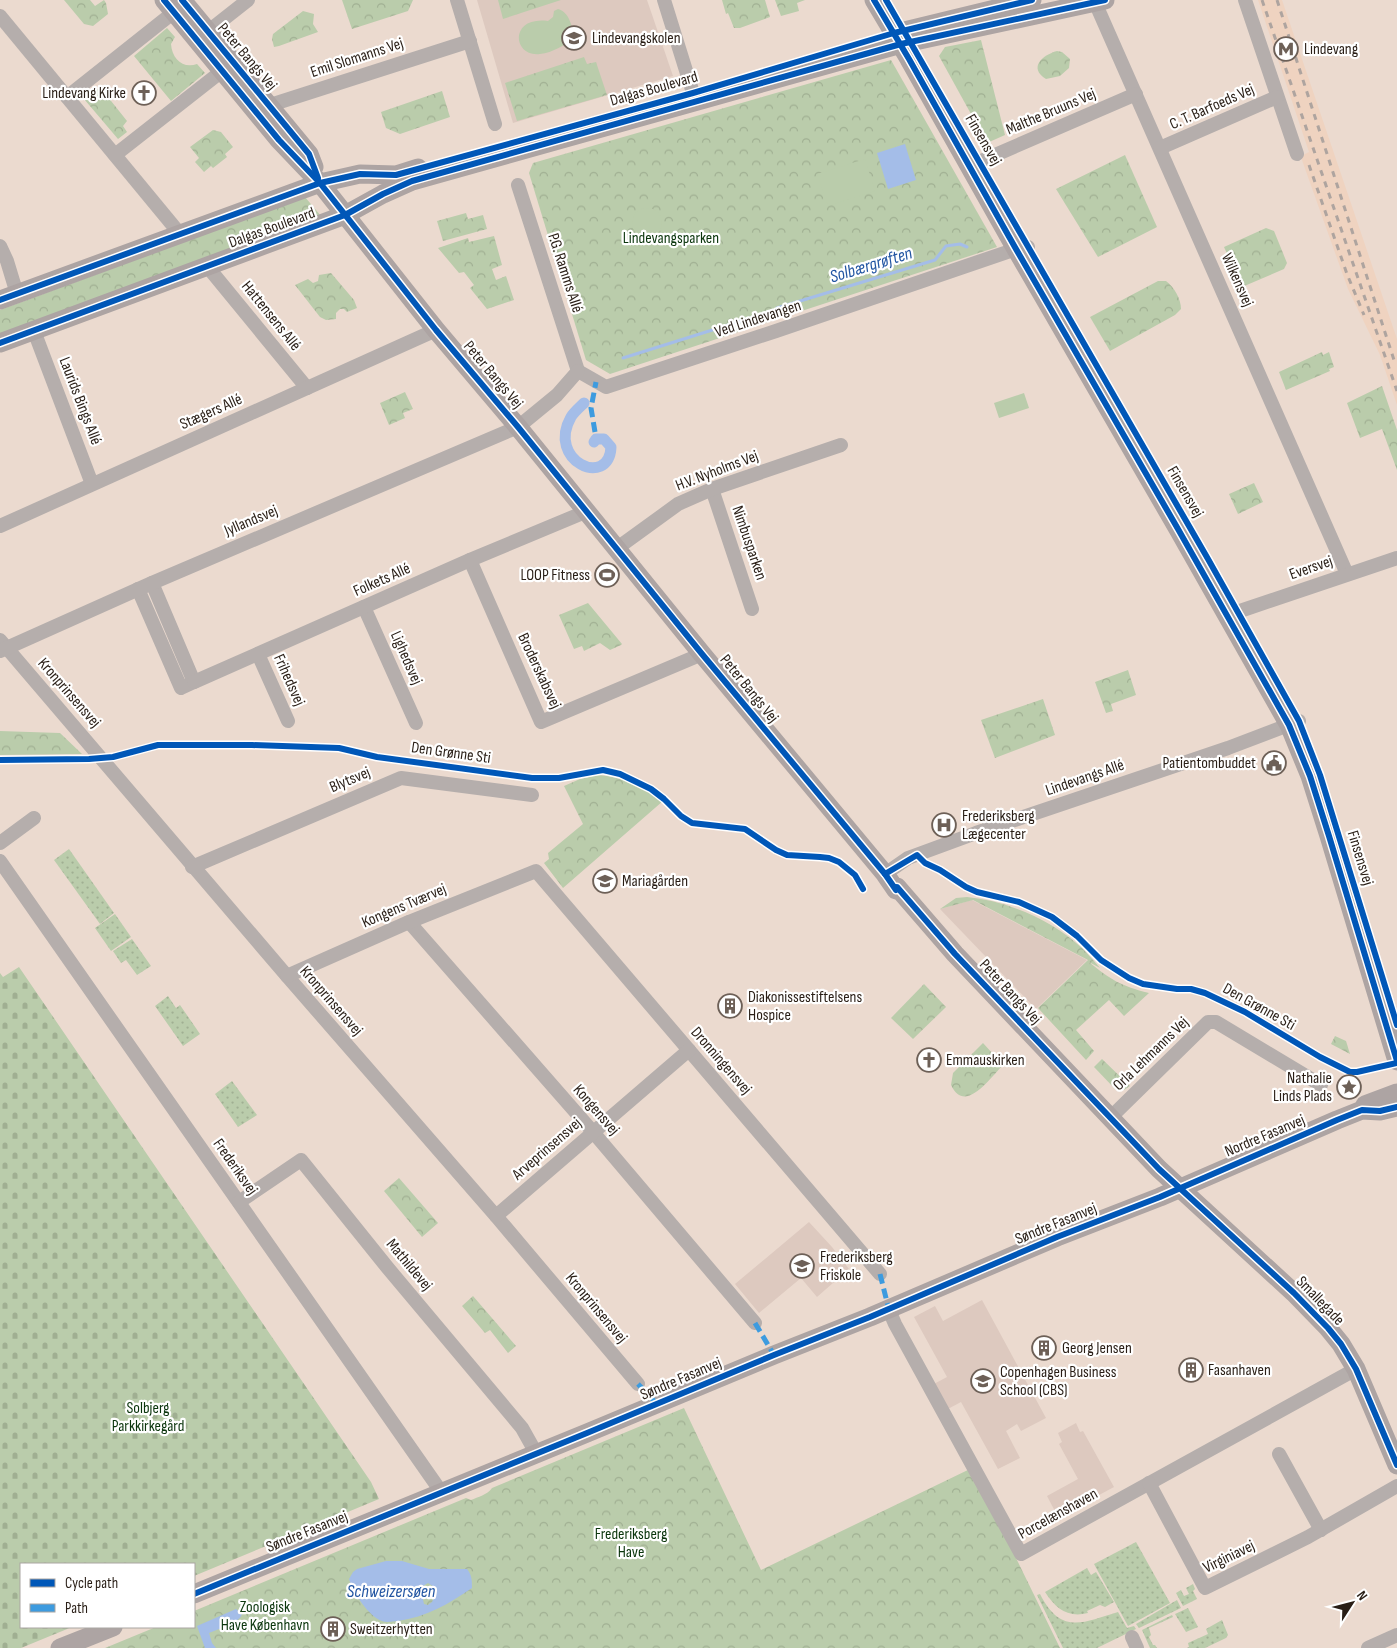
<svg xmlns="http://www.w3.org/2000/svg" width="1397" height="1648" font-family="'Sofia Sans Condensed',sans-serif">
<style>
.built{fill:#efd3c0}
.education{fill:#ddc9bf}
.grass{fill:url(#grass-dots)}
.forest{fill:url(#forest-crowns)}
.cemetery{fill:url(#cemetery-stones)}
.pitch{fill:#baccab}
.water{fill:#a4bde8;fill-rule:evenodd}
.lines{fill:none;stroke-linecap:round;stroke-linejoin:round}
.stream{stroke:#a4bde8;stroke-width:3}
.canal{stroke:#a4bde8;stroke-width:11}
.street{stroke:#b5aeac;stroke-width:14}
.secondary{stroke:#ada4a3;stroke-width:19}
.rail{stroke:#aea49f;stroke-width:3;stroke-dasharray:6 6;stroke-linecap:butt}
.quiet{stroke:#3d9bdf;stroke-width:5;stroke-dasharray:10 5;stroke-linecap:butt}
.cycleway-casing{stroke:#fff;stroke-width:9}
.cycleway{stroke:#0057b8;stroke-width:6}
.labels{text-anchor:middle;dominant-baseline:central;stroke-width:4.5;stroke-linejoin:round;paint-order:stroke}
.poi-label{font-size:16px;fill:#291e16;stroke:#fff;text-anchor:start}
.street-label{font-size:16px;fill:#291e16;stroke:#fff}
.park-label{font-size:16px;fill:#0a350c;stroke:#fff}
.water-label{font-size:18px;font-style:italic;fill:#2255a2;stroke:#fff}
</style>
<defs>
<pattern id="grass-dots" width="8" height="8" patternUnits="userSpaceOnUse" patternTransform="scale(1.25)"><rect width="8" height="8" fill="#baccab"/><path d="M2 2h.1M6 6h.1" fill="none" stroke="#a0af92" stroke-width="1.8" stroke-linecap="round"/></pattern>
<pattern id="forest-crowns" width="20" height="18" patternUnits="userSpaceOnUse" patternTransform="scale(1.25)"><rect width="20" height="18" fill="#baccab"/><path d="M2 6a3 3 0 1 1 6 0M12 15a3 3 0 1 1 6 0" fill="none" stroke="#a0af92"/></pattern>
<pattern id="cemetery-stones" width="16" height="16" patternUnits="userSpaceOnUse" patternTransform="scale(1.25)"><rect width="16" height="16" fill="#baccab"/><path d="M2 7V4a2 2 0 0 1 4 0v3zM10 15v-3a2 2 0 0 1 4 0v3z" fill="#a0af92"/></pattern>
</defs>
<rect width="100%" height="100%" fill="#ebdacf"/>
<!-- built -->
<path class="built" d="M1258,0H1282L1397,339V405L1380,355L1348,289L1303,163L1301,156L1309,152Z"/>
<!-- education -->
<g class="education">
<path d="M477,0H647L673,76L513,123Z"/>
<path d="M972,900L1087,960L1036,1009L940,909Z"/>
<path d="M809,1222L832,1247L849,1269L817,1297L801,1278L759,1313L735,1284Z"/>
<path d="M982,1300L1046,1418L1021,1431L1017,1424L1006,1431L1020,1458L998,1469L961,1402L946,1410L932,1385L947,1377L914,1317L935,1306L943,1321Z"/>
<path d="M1076,1423L1080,1432L1083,1431L1114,1487L1058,1517L1047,1496L1078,1479L1059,1444L1062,1442L1058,1433Z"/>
</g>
<!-- grass -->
<g class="grass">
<path d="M69,849L114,913L100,924L54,860Z"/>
<path d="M115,914L131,937L111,951L95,928Z"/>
<path d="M132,939L151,966L137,975L126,960L121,963L113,951Z"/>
<path d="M168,996L176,1008L180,1005L200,1034L183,1046L155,1006Z"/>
<path d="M232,1081L257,1115L238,1127L215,1094Z"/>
<path d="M1136,1542L1170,1603L1128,1626L1094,1564Z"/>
<path d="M1087,1568L1091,1575L1096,1572L1114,1602L1105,1607L1100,1605L1087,1611L1088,1613C1068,1618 1056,1609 1045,1592Z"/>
<path d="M1193,1584L1195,1589L1193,1591L1197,1599L1183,1606L1176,1593L1181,1590L1184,1596L1189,1594L1186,1588Z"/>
<path d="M1040,1594C1061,1635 1082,1623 1118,1612L1127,1628L1134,1626L1136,1629L1097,1648H1063L1037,1595Z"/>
<path d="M1177,1600L1181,1608L1139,1628L1136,1624Z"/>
<path d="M1188,1608L1198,1627L1186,1632L1175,1614Z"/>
<path d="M1172,1615L1173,1617L1149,1628L1151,1635L1149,1637L1153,1645H1155L1157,1648H1150L1142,1630Z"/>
<path d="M1222,1620L1228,1635L1226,1638L1205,1648H1187L1189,1647L1188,1643L1208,1634L1206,1629Z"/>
</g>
<!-- forest -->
<g class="forest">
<path d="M64,0H90L95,6L104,0L106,3L108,14L93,26L84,24Z"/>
<path d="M342,0H413L408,11L352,29Z"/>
<path d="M498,0H561L503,19Z"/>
<path d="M722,0H765L770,17L740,28H734L728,13L726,14Z"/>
<path d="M775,0H805L797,3L799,11L781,16Z"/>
<path d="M303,11L314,14L313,24L318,32L279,46L274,47L272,39L273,34Z"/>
<path d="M167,28L175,37L171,44C172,59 183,69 197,64L205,73L171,101L134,56Z"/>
<path d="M981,40L1005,135L987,143L939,56L945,47Z"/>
<path d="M1057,51L1062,52L1070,59L1069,68L1060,76L1046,79C1028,68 1042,55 1057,51Z"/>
<path d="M584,57L587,64L596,62L607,95L517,121L505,83Z"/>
<path d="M891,60L997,247L610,374L586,360L529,173L533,163Z"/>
<path d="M100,87L127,121L123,126L127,132L118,139L84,99Z"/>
<path d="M442,91L450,117L400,134L386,128L381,112Z"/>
<path d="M213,130L221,132L233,147L225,154L227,157L213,168L211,166L204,172L195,162L199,158L190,147Z"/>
<path d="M1125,155L1157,227L1098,257L1056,189Z"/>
<path d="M305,197L321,216L0,336V310Z"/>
<path d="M466,213L468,219L483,215L487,229L443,241L437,221Z"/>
<path d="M1266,228L1274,231L1287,263L1284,269L1242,287L1224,247Z"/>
<path d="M494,236L502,265L492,269L496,280L506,276L514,300L487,309L470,288L474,285L464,272L459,273L438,248L468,238L469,242Z"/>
<path d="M331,273L354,300L357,308L347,312L344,309H340L336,313V319L326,320L320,317L295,285L308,279L313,283L318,281L319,275Z"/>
<path d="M1158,281H1166C1174,287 1181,299 1181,309L1175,315L1110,351L1090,317Z"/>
<path d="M1322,352L1323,355L1329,352L1334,367L1329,369L1330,371L1286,390L1279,372Z"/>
<path d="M1382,386L1397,430V470L1382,429L1360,438L1347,403Z"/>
<path d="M405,392L413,409L403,413L405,418L389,425L380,403Z"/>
<path d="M1254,483L1263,502L1238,514L1229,494Z"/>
<path d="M588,603L622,644L621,645L610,650L600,643L584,651L582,646L574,649L559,615Z"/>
<path d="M1128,670L1136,695L1111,704L1113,711L1106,713L1095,682Z"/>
<path d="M1043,699L1055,735L995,758L981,720Z"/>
<path d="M0,731L60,733L82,754L0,755Z"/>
<path d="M598,775C622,777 644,786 663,801L563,888L544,863L549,859L548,853L583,824L564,786L580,779Z"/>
<path d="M967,897C1008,901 1052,920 1082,948C1088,954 1094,961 1100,968L1089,962C1111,980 1121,986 1149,993L1124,1016L1109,1000L1076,1030L1094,1051L1086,1060L1038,1008L1088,960L973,900L940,909L956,898Z"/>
<path d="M924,984L946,1007L913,1039L891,1018Z"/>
<path d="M1335,1036L1346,1041L1350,1054L1331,1044Z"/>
<path d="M983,1043L1003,1065C990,1078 965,1115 951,1085L953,1073Z"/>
<path d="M1102,1059L1130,1086L1124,1090H1116L1094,1067Z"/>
<path d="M399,1178L438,1223L422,1237L384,1191Z"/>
<path d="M473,1296L516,1346L508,1353L490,1330L485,1333L462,1306Z"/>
<path d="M684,1408L761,1570L972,1468L1060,1648H105L156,1627H194V1611L466,1498L471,1500C478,1497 487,1495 492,1488Z"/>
</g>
<!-- cemetery -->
<path class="cemetery" d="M19,967L371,1482L379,1499L194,1576V1564H21V1627H72L21,1648H0V973L3,977Z"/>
<!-- pitch -->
<g class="pitch">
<path d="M558,9C570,12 572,28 575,38C565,44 553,53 540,54C513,58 508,16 548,21L553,17L554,11Z"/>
<path d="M865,159L875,191L828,206L817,174Z"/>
<circle cx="647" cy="223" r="15"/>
<path d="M1024,393L1029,408L999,418L994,403Z"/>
</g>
<!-- water -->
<g class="water">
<path d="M905,144L916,180L888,189L877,153Z"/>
<path d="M386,1561H402L429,1569H467C472,1575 472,1581 472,1588C449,1604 426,1617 398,1621C393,1621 387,1623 382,1621C369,1617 353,1592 349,1579L353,1572L357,1569ZM428,1583L434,1587L437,1591L432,1602L428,1605L424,1604L421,1591L423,1586Z"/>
<path d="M236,1609L242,1614C240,1622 228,1622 225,1629H219L209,1633L212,1643L216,1648H205L197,1626Z"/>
</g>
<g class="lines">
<!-- stream -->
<g class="stream">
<path d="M777,308L935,260L946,246L960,244L967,247"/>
<path d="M623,358L757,316"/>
</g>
<!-- canal -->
<path class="canal" d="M584,403C580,407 574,412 571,417C546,461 609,489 611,447L604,439H596L594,442"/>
<!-- street -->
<g class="street">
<path d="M457,0L495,124"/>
<path d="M664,0L693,93"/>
<path d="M1094,0L1347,574"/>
<path d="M1245,0L1297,154"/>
<path d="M0,16L180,234"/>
<path d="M201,37L248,0"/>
<path d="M67,97L174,12"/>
<path d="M261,108L470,41"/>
<path d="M1160,148L1277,97"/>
<path d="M115,155L222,71"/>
<path d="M979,162L1136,94"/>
<path d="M518,185L578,371"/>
<path d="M0,246L7,261L17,294"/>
<path d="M207,266L307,388"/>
<path d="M34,331L92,484"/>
<path d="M578,371L606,387L776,331L1016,249L1028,247"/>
<path d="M712,489L752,609"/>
<path d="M0,526L436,330"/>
<path d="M616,549L678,504L712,489L841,445"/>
<path d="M470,560L541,722L702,654"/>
<path d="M138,589L181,688L194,682L152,583"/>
<path d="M364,607L416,723"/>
<path d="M1237,612L1397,558"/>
<path d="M0,640L287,976L496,1216L638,1384"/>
<path d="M0,651L152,583L518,427L557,395L578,371"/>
<path d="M258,654L288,721"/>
<path d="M194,682L470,560L585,512"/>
<path d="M0,843L34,818"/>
<path d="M0,861L442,1493"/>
<path d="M192,867L401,778L532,795"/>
<path d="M885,874L908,858L976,833L1228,748L1299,721"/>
<path d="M409,922L593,1132L755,1323"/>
<path d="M287,976L409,922L536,871L880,1274"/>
<path d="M1110,1118L1208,1022H1216L1321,1085"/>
<path d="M239,1202L301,1160L387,1267L522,1428L536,1453"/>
<path d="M496,1216L689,1050"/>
<path d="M889,1310L895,1324L1021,1554L1356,1369"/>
<path d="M1279,1454L1321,1530"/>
<path d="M1149,1483L1205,1588L1308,1537L1397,1486"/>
<path d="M1132,1637L1137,1648"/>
<path d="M1368,1648L1397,1635"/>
</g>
<!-- secondary -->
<g class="secondary">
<path d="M164,0L279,140L320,183L436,330L518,427L702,654L885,874L896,890L897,887L955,954L1159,1169L1294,1293L1328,1328L1341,1344L1356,1369L1397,1465"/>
<path d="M182,0L309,154L314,167"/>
<path d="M874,0L909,59L1016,249L1178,529L1289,725L1310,776L1329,836L1397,1061"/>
<path d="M892,34L1032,0"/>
<path d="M0,300L320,183L360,174L396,175L418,168"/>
<path d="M0,343L345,215L383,194L412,181L901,44L1105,0"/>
<path d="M1365,1105L1397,1093"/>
<path d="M194,1594L587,1433L774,1355L870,1317L1057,1237L1160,1197L1337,1120L1362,1110L1380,1111L1397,1107"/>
<path d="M60,1648L113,1627"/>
</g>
<!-- rail -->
<g class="rail">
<path d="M1262,0L1397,391"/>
<path d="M1277,0L1394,360"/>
<path d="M1309,165L1347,274L1364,315"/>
</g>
<!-- quiet -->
<g class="quiet">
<path d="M595,432L591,408L596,382"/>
<path d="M880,1274L889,1310"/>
<path d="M755,1323L774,1355"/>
<path d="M638,1384L657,1404"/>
</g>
<!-- cycleway casing -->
<g class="cycleway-casing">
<g id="cycleway">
<path d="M164,0L279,140L320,183L436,330L518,427L702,654L885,874L896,890L897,887L955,954L1159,1169L1294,1293L1328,1328L1341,1344L1356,1369L1397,1465"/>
<path d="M182,0L309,154L318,178"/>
<path d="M874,0L909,59L1016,249L1178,529L1289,725L1310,776L1329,836L1397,1061"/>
<path d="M886,0L1208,559L1299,721L1320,775L1397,1025"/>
<path d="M0,300L320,183L360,174L396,175L693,93L894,33L1032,0"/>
<path d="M0,343L345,215L383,194L412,181L901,44L1105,0"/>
<path d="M0,760L89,759L113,757L158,745H252L339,748L377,757L532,778H559L603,770L620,774L651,789L664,799L681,816L692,823L745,829L776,850L787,855L820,857L829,858L839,862L855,875L863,889"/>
<path d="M885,874L917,855L925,863L940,870L966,887L977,892L1019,902L1052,917L1077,936L1101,960L1129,978L1143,984L1177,989H1191L1205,993L1245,1012L1320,1057L1350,1072H1357L1397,1063"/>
<path d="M194,1594L587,1433L774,1355L870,1317L1057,1237L1160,1197L1337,1120L1362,1110L1380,1111L1397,1107"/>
</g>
</g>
<!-- cycleway -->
<use href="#cycleway" class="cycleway"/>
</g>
<!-- icons -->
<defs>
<g id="school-ring" transform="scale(1.25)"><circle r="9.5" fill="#fff" stroke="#6d6057" stroke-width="1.5"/><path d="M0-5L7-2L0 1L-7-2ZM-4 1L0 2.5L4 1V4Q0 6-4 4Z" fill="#6d6057"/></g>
<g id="metro-ring" transform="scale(1.25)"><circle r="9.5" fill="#fff" stroke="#6d6057" stroke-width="1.5"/><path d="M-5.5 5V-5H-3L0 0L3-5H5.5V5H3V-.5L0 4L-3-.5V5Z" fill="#6d6057"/></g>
<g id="church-ring" transform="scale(1.25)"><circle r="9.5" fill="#fff" stroke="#6d6057" stroke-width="1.5"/><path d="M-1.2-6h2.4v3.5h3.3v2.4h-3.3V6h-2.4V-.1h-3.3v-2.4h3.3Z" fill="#6d6057"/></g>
<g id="stadium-ring" transform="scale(1.25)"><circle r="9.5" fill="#fff" stroke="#6d6057" stroke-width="1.5"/><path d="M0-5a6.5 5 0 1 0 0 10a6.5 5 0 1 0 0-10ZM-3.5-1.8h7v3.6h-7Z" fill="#6d6057"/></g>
<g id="civic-ring" transform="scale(1.25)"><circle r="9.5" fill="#fff" stroke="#6d6057" stroke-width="1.5"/><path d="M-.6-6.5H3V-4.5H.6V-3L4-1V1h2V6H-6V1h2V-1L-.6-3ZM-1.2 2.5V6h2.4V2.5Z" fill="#6d6057"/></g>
<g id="hospital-ring" transform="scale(1.25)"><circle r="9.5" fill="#fff" stroke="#6d6057" stroke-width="1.5"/><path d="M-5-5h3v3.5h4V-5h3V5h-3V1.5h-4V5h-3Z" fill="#6d6057"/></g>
<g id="building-ring" transform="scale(1.25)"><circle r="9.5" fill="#fff" stroke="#6d6057" stroke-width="1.5"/><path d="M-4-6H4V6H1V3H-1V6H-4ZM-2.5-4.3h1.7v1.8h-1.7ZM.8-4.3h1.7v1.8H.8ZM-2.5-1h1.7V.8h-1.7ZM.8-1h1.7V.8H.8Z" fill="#6d6057"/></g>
<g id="sight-ring" transform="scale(1.25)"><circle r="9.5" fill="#fff" stroke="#6d6057" stroke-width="1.5"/><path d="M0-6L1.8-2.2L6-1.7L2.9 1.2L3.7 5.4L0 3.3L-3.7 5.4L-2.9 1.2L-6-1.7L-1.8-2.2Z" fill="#6d6057"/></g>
<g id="university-ring" transform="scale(1.25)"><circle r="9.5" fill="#fff" stroke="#6d6057" stroke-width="1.5"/><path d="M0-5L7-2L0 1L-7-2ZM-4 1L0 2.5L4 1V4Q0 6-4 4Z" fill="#6d6057"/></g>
</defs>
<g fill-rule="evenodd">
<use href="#school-ring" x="574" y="38"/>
<use href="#metro-ring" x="1286" y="49"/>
<use href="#church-ring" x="144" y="93"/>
<use href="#stadium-ring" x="607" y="575"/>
<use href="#civic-ring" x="1274" y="763"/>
<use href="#hospital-ring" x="944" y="825"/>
<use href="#school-ring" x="605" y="881"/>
<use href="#building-ring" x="730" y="1006"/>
<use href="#church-ring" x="929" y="1060"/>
<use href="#sight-ring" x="1349" y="1087"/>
<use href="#school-ring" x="802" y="1266"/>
<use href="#building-ring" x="1044" y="1348"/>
<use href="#building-ring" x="1191" y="1370"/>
<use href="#university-ring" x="983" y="1381"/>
<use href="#building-ring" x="333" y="1629"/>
</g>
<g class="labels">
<!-- poi labels -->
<g class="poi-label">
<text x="592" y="38">Lindevangskolen</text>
<text x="1304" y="49">Lindevang</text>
<text x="126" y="93" text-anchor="end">Lindevang Kirke</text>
<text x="590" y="575" text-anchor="end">LOOP Fitness</text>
<text x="1256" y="763" text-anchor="end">Patientombuddet</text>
<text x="962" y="816">Frederiksberg<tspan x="962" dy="18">Lægecenter</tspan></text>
<text x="622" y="881">Mariagården</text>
<text x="748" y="997">Diakonissestiftelsens<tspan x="748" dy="18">Hospice</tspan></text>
<text x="946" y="1060">Emmauskirken</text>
<text x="1332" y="1078" text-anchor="end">Nathalie<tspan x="1332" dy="18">Linds Plads</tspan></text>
<text x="820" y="1257">Frederiksberg<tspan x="820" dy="18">Friskole</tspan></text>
<text x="1062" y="1348">Georg Jensen</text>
<text x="1208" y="1370">Fasanhaven</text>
<text x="1000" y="1372">Copenhagen Business<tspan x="1000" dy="18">School (CBS)</tspan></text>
<text x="350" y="1629">Sweitzerhytten</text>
</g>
<!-- street labels -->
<g class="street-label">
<text transform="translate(247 57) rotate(50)">Peter Bangs Vej</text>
<text transform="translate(357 58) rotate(-18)">Emil Slomanns Vej</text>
<text transform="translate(654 89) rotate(-16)">Dalgas Boulevard</text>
<text transform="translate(1212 107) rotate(-24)">C. T. Barfoeds Vej</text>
<text transform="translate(1051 112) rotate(-23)">Malthe Bruuns Vej</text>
<text transform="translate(983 140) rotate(60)">Finsensvej</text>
<text transform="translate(272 228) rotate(-20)">Dalgas Boulevard</text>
<text transform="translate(565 273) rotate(72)">P.G. Ramms Allé</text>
<text transform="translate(1237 280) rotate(66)">Wilkensvej</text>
<text transform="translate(271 316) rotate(51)">Hattensens Allé</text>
<text transform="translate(758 319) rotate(-18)">Ved Lindevangen</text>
<text transform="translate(493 375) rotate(50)">Peter Bangs Vej</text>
<text transform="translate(80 401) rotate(69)">Laurids Bings Allé</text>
<text transform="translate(211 412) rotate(-24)">Stægers Allé</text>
<text transform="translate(717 471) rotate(-21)">H.V. Nyholms Vej</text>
<text transform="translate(1185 492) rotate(60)">Finsensvej</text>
<text transform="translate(251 521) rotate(-23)">Jyllandsvej</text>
<text transform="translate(749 543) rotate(71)">Nimbusparken</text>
<text transform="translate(1311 568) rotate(-19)">Eversvej</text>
<text transform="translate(382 580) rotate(-24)">Folkets Allé</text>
<text transform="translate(406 658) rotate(66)">Lighedsvej</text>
<text transform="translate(539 671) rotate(65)">Broderskabsvej</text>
<text transform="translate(289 680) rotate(66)">Frihedsvej</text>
<text transform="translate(749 689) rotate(51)">Peter Bangs Vej</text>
<text transform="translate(69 693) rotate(49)">Kronprinsensvej</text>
<text transform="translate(451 753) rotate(8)">Den Grønne Sti</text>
<text transform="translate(1085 778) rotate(-19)">Lindevangs Allé</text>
<text transform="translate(350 780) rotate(-23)">Blytsvej</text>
<text transform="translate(1360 858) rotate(73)">Finsensvej</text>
<text transform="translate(404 906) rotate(-23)">Kongens Tværvej</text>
<text transform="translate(1010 992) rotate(47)">Peter Bangs Vej</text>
<text transform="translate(331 1001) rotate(49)">Kronprinsensvej</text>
<text transform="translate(1259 1007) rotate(29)">Den Grønne Sti</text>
<text transform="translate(1151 1054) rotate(-44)">Orla Lehmanns Vej</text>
<text transform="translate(721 1061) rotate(49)">Dronningensvej</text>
<text transform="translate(596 1110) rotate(49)">Kongensvej</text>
<text transform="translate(1265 1136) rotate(-23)">Nordre Fasanvej</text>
<text transform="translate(547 1149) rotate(-41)">Arveprinsensvej</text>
<text transform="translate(235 1167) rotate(55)">Frederiksvej</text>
<text transform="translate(1056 1224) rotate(-22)">Søndre Fasanvej</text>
<text transform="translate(409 1265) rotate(50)">Mathildevej</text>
<text transform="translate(1320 1301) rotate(46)">Smallegade</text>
<text transform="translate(596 1308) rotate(50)">Kronprinsensvej</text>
<text transform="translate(681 1379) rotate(-23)">Søndre Fasanvej</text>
<text transform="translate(1058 1514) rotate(-29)">Porcelænshaven</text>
<text transform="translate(307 1532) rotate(-22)">Søndre Fasanvej</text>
<text transform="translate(1229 1557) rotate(-26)">Virginiavej</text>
</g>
<!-- park labels -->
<g class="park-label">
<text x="671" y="238">Lindevangsparken</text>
<text x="148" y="1408">Solbjerg<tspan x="148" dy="18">Parkkirkegård</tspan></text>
<text x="631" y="1534">Frederiksberg<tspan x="631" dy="18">Have</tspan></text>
<text x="265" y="1607">Zoologisk<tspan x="265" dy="18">Have København</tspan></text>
</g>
<!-- water labels -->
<g class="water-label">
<text transform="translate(871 265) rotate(-17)">Solbærgrøften</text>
<text x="391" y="1591">Schweizersøen</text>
</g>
</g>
<!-- legend -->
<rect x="20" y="1563" width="175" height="65" fill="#ffffff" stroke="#a9a5a2"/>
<rect x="30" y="1579" width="25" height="8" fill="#0057b8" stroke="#a9a5a2"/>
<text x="65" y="1588" font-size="15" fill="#291e16">Cycle path</text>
<rect x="30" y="1604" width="25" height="8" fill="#3d9bdf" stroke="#a9a5a2"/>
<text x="65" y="1613" font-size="15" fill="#291e16">Path</text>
<!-- north arrow -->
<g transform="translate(1352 1603) rotate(54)" stroke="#ffffff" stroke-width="4" paint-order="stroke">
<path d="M0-4L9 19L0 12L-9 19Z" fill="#291e16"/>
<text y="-8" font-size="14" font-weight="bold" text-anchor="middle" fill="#291e16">N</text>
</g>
</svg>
